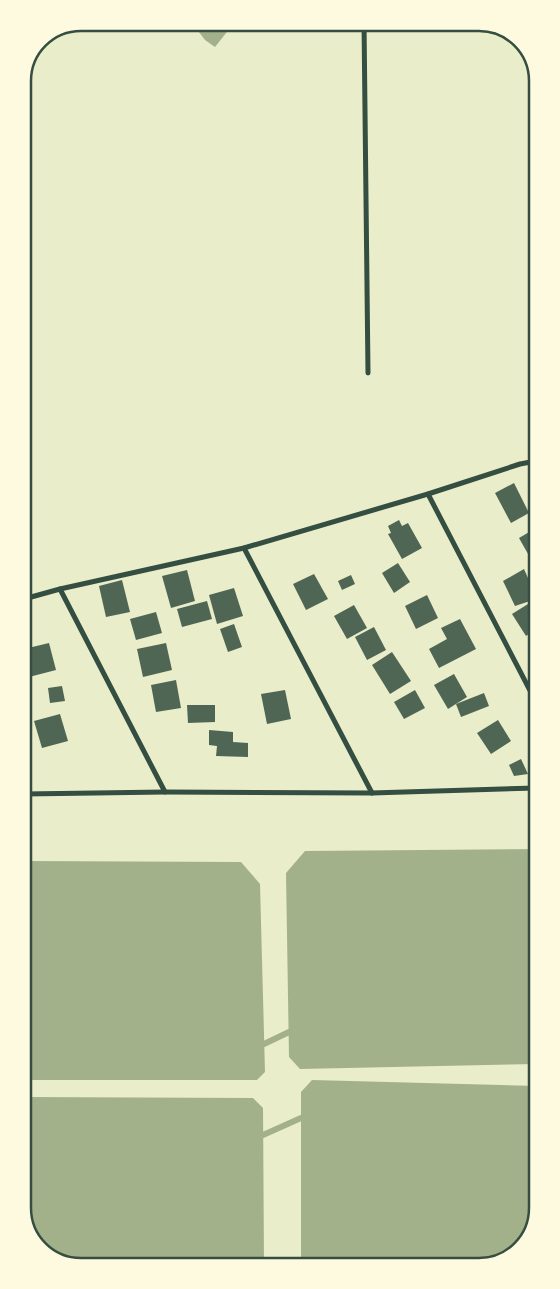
<svg xmlns="http://www.w3.org/2000/svg" width="560" height="1289" font-family="Cabin,sans-serif">
<style>
.water{fill:#a3b18a}
.lines{fill:none;stroke-linecap:round;stroke-linejoin:round}
.stream{stroke:#a3b18a;stroke-width:6}
.building{fill:#4f6655}
.minor{stroke:#344e41;stroke-width:5}
.rim{fill:none;stroke:#344e41;stroke-width:2.5}
</style>
<rect width="100%" height="100%" fill="#e9edc9"/>
<!-- water -->
<g class="water">
<path d="M192,23H234L215,47L205,40Z"/>
<path d="M537,849V1064L300,1069L289,1057L286,873L305,851Z"/>
<path d="M25,861L241,862L260,884L265,1072L257,1080H25Z"/>
<path d="M312,1080L537,1086V1208L526,1243L498,1263L301,1265V1092Z"/>
<path d="M25,1097L253,1098L263,1108L264,1265L77,1266L45,1254L26,1227Z"/>
</g>
<g class="lines">
<!-- stream -->
<g class="stream">
<path d="M264,1044L289,1032"/>
<path d="M263,1135L301,1118"/>
</g>
</g>
<!-- building -->
<g class="building">
<path d="M514,483L529,513L511,523L495,493Z"/>
<path d="M399,520L402,526L408,523L422,548L402,559L388,534L391,533L388,526Z"/>
<path d="M536,528V558L532,561L519,538Z"/>
<path d="M398,563L410,582L394,593L382,573Z"/>
<path d="M524,569L536,596V599L515,606L503,581Z"/>
<path d="M187,570L195,601L171,608L162,576Z"/>
<path d="M314,574L328,599L306,610L293,584Z"/>
<path d="M351,575L355,584L342,590L338,581Z"/>
<path d="M122,580L130,612L106,617L99,586Z"/>
<path d="M234,588L243,616L217,624L209,595Z"/>
<path d="M427,595L438,618L416,629L405,606Z"/>
<path d="M536,599V629L526,636L512,614Z"/>
<path d="M207,601L212,619L182,627L177,609Z"/>
<path d="M354,605L367,628L347,639L334,616Z"/>
<path d="M156,612L162,633L136,640L130,619Z"/>
<path d="M460,619L476,649L439,668L429,649L447,639L441,628Z"/>
<path d="M234,624L242,647L228,652L220,629Z"/>
<path d="M374,627L386,650L367,660L355,637Z"/>
<path d="M49,643L56,670L29,677L24,657V649Z"/>
<path d="M166,643L172,670L143,677L137,649Z"/>
<path d="M392,652L411,681L390,694L372,665Z"/>
<path d="M454,674L467,697L448,709L434,685Z"/>
<path d="M176,680L181,708L156,712L151,685Z"/>
<path d="M62,686L65,701L50,703L48,688Z"/>
<path d="M285,690L291,719L267,724L261,694Z"/>
<path d="M415,690L425,708L404,719L394,702Z"/>
<path d="M484,693L489,706L461,717L456,704Z"/>
<path d="M187,705H215V722L188,723Z"/>
<path d="M60,714L68,741L42,748L34,721Z"/>
<path d="M498,720L511,741L491,754L477,733Z"/>
<path d="M209,730L233,732V742L248,743V757L216,756L217,746L209,745Z"/>
<path d="M521,759L528,774L514,776L509,765Z"/>
</g>
<g class="lines">
<!-- minor -->
<g class="minor">
<path d="M364,23L368,373"/>
<path d="M533,329L534,62"/>
<path d="M428,494L536,702"/>
<path d="M244,548L372,793"/>
<path d="M60,589L165,792"/>
<path d="M24,599L60,589L244,548L428,494L520,464L536,461"/>
<path d="M24,794L165,792L372,793L536,788"/>
</g>
</g>
<!-- crop -->
<path d="M0 0H560V1289H0ZM81 31H479A50 50 0 0 1 529 81V1208A50 50 0 0 1 479 1258H81A50 50 0 0 1 31 1208V81A50 50 0 0 1 81 31Z" fill="#fefae0" fill-rule="evenodd"/>
<path class="rim" d="M81 31H479A50 50 0 0 1 529 81V1208A50 50 0 0 1 479 1258H81A50 50 0 0 1 31 1208V81A50 50 0 0 1 81 31Z"/>
</svg>
